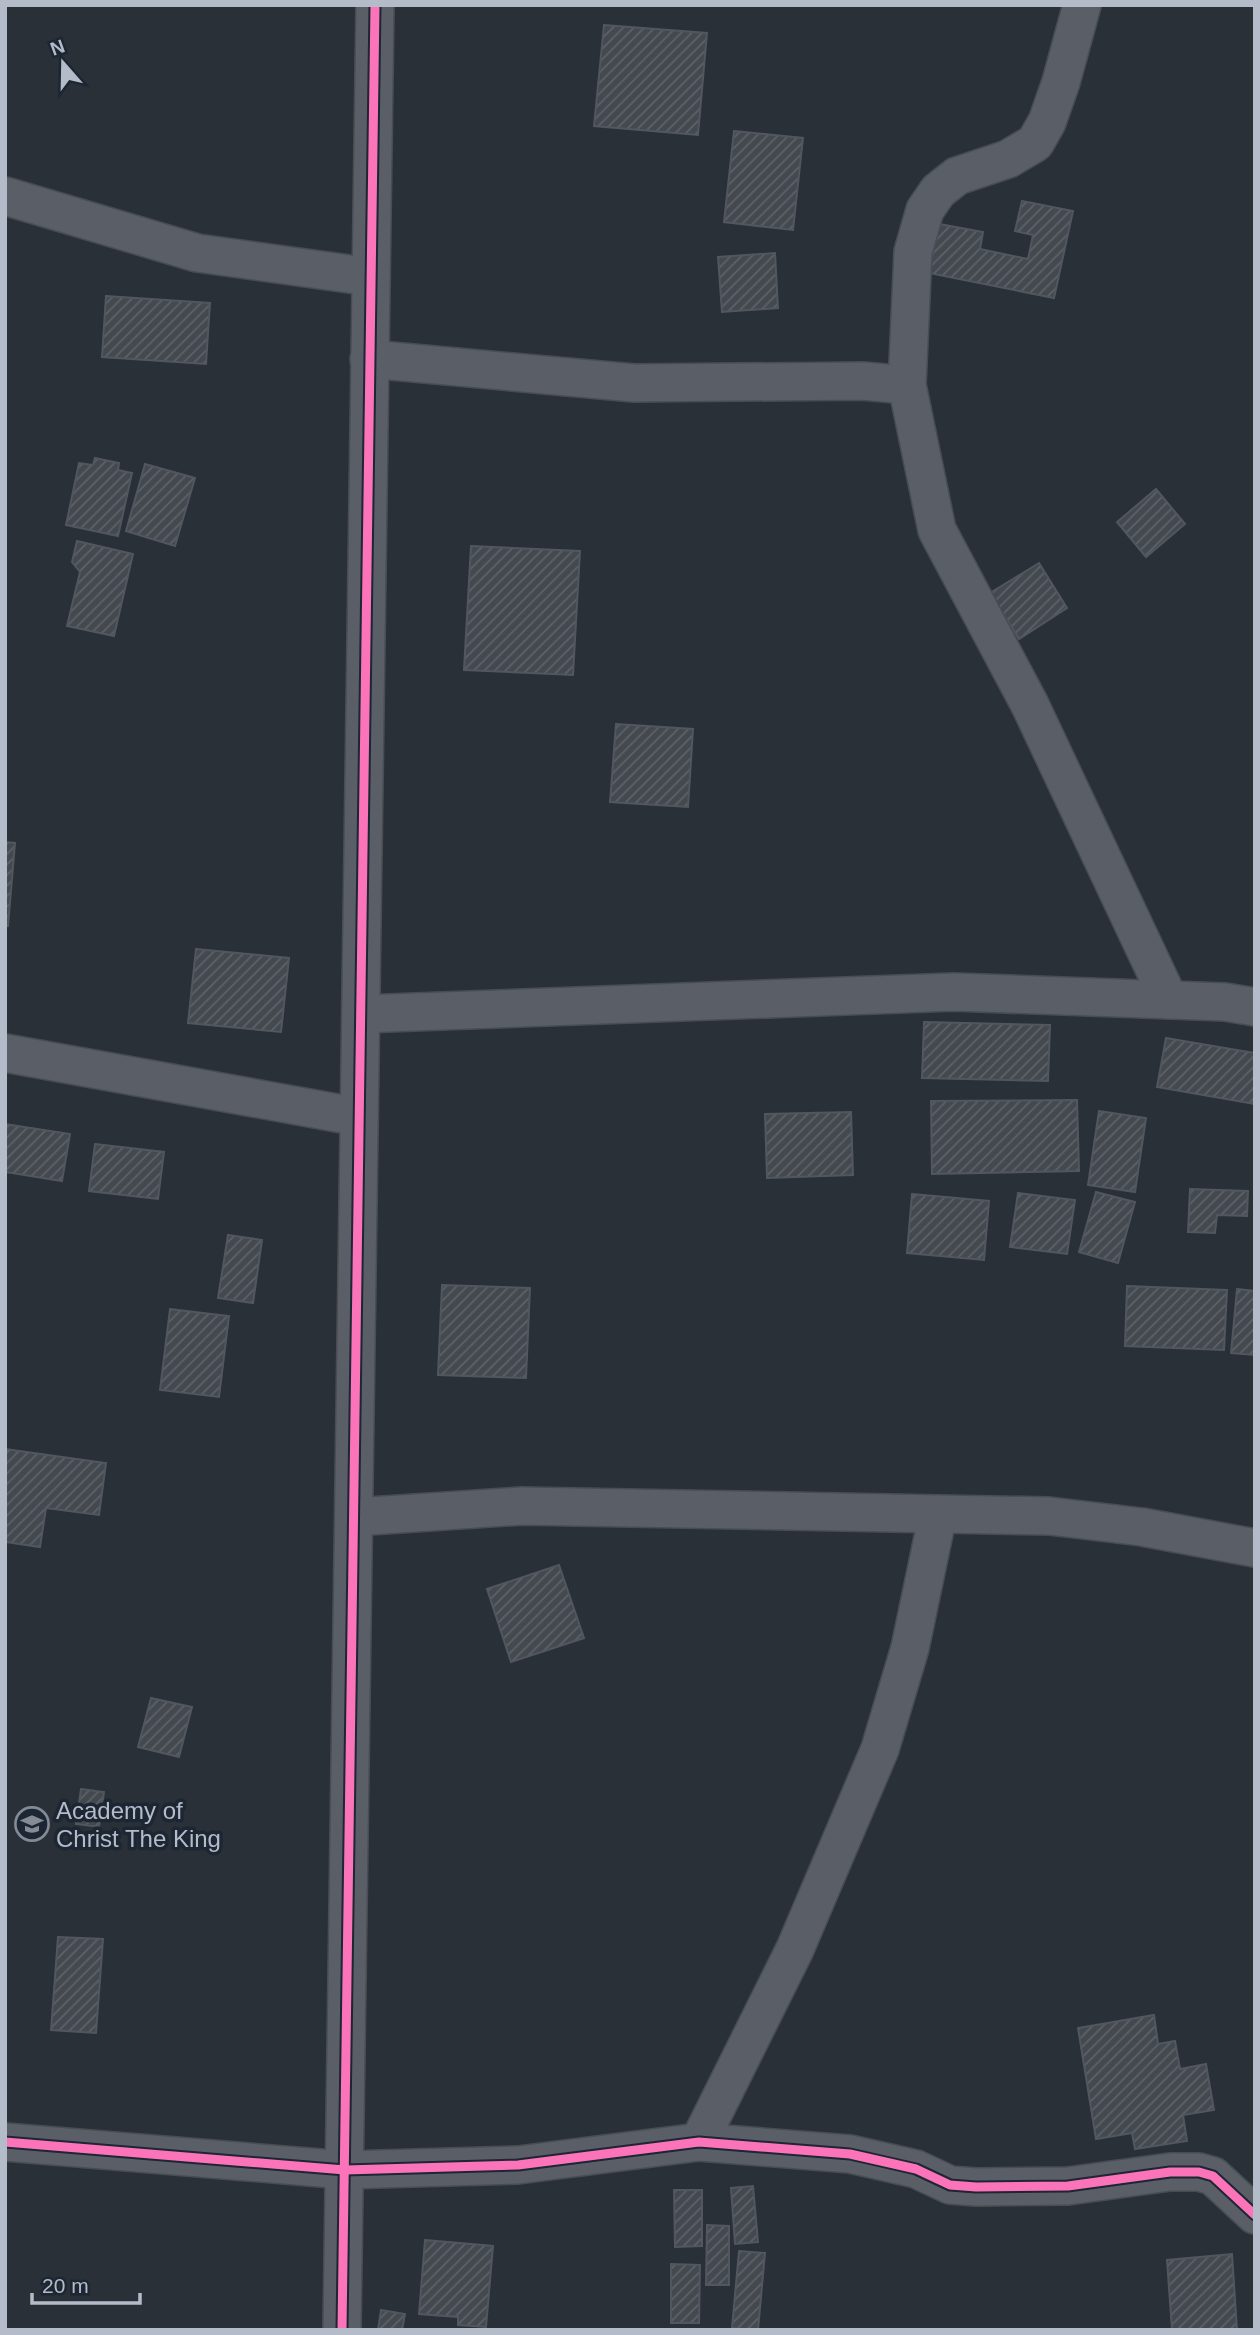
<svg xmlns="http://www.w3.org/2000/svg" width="1260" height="2335" font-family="Arial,sans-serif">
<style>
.building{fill:url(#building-hatch);stroke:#52575f;stroke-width:2}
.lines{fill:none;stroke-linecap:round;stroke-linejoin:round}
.minor-casing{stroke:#484c53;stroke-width:40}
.minor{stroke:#5a5e66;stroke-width:37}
.cycleway-casing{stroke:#1d2633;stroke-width:13}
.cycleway{stroke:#fb73b8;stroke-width:9}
.labels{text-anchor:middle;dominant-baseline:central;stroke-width:7;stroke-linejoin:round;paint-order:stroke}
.poi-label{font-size:24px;fill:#b4bcc9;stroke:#1d2633;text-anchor:start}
</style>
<defs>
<pattern id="building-hatch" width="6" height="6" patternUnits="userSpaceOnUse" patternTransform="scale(1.75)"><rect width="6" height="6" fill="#444950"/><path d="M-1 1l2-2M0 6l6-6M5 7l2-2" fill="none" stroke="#5d6168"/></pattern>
</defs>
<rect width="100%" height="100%" fill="#2a3038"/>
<!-- building -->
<g class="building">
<path d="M604,25L707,33L698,135L594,126Z"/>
<path d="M734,131L803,138L793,230L724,222Z"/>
<path d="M1022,201L1073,211L1054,298L929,273L939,224L983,232L980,249L1028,259L1033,235L1015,231Z"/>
<path d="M775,253L778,308L722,312L718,257Z"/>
<path d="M106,296L210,303L206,364L102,357Z"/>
<path d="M95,458L119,463L118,470L132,473L118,536L66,525L79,463L93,465Z"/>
<path d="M145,464L195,478L175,546L126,531Z"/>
<path d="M1156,489L1185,524L1146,557L1117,522Z"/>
<path d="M77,541L133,554L114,636L67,626L80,572L72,562Z"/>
<path d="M471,546L580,551L573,675L464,670Z"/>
<path d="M1039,563L1067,608L1019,639L990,593Z"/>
<path d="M616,724L693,729L688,807L610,802Z"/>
<path d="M5,842L15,843L8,926H5Z"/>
<path d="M196,949L289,958L281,1032L188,1023Z"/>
<path d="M924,1022L1050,1025L1048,1081L922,1078Z"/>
<path d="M1166,1038L1255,1053V1104L1157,1087Z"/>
<path d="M1077,1100L1079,1171L932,1174L931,1101Z"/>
<path d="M1099,1111L1146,1118L1135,1192L1088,1185Z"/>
<path d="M851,1112L853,1175L767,1178L765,1114Z"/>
<path d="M5,1124L70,1134L62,1181L5,1172Z"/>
<path d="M95,1144L164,1152L158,1199L89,1191Z"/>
<path d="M1190,1189L1248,1191L1247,1216L1217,1215L1215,1233L1188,1232Z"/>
<path d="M1096,1192L1135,1202L1118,1263L1079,1252Z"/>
<path d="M1018,1193L1075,1200L1067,1254L1010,1247Z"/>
<path d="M912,1194L989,1201L984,1260L907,1253Z"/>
<path d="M228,1235L262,1240L253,1303L218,1298Z"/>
<path d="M442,1285L530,1288L526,1378L438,1375Z"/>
<path d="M1127,1286L1227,1290L1224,1350L1125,1346Z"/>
<path d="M1237,1289L1255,1291V1355L1231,1353Z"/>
<path d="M170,1309L229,1316L219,1397L160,1390Z"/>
<path d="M5,1449L106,1463L99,1515L46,1508L40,1547L5,1542Z"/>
<path d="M559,1565L584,1638L511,1662L487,1589Z"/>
<path d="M151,1698L192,1707L179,1757L138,1747Z"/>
<path d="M81,1789L104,1792L99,1827L76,1824Z"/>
<path d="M58,1937L103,1939L96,2033L51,2030Z"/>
<path d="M1154,2015L1158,2044L1175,2041L1180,2069L1206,2064L1214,2110L1183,2115L1187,2141L1135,2149L1132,2133L1096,2139L1078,2028Z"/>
<path d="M753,2186L758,2242L735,2244L731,2188Z"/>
<path d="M674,2190H702V2246L675,2247Z"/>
<path d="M707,2225L729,2226V2285H706Z"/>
<path d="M425,2240L493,2246L486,2327L458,2325V2317L419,2314Z"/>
<path d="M739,2251L765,2253L758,2330L732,2328Z"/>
<path d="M1232,2254L1237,2330H1172L1167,2260Z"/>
<path d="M671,2264L700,2265L699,2323H671Z"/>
<path d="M381,2310L405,2314L402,2330H378Z"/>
</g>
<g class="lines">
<!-- minor casing -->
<g class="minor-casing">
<g id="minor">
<path d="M1082,5L1061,82L1047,122L1035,143L1008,159L957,176L938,191L925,210L913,252L907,385L937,530L1030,705L1169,1000"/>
<path d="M5,196L197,253L371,277"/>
<path d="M369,359L634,383L863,381L907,385"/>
<path d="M361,1014L954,992L1225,1002L1255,1007"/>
<path d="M5,1053L359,1117"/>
<path d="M354,1517L522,1506L1049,1516L1142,1527L1255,1548"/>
<path d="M5,2142L345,2170L518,2165L699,2142L850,2154L916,2169L950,2185L976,2187L1068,2186L1170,2172H1199L1213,2176L1255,2215"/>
<path d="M699,2142L795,1949L880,1749L910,1648L938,1514"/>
<path d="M342,2330L375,5"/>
</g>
</g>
<!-- minor -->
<use href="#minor" class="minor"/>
<!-- cycleway casing -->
<g class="cycleway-casing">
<g id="cycleway">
<path d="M5,2142L345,2170L518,2165L699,2142L850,2154L916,2169L950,2185L976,2187L1068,2186L1170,2172H1199L1213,2176L1255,2215"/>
<path d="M342,2330L375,5"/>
</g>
</g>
<!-- cycleway -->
<use href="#cycleway" class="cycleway"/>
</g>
<!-- icons -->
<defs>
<g id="school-ring" transform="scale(1.75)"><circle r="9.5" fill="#1d2633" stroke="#848b96" stroke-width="1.5"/><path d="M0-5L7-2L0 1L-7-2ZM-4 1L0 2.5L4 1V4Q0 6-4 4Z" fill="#848b96"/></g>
</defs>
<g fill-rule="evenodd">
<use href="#school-ring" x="32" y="1824"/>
</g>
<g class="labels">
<!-- poi labels -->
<g class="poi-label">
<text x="56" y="1810">Academy of<tspan x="56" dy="28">Christ The King</tspan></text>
</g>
</g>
<!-- border -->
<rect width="1260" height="2335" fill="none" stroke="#b4bcc9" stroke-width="14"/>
<!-- north arrow -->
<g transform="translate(63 63) rotate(340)" stroke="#1d2633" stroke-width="5" paint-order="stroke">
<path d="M0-5L12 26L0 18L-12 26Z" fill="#b4bcc9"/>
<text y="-10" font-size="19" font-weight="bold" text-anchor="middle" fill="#b4bcc9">N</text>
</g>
<!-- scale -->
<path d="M32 2293v10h108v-10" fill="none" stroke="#b4bcc9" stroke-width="3.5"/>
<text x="42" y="2293" font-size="21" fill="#b4bcc9" stroke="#1d2633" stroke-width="5" paint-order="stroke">20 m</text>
</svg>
